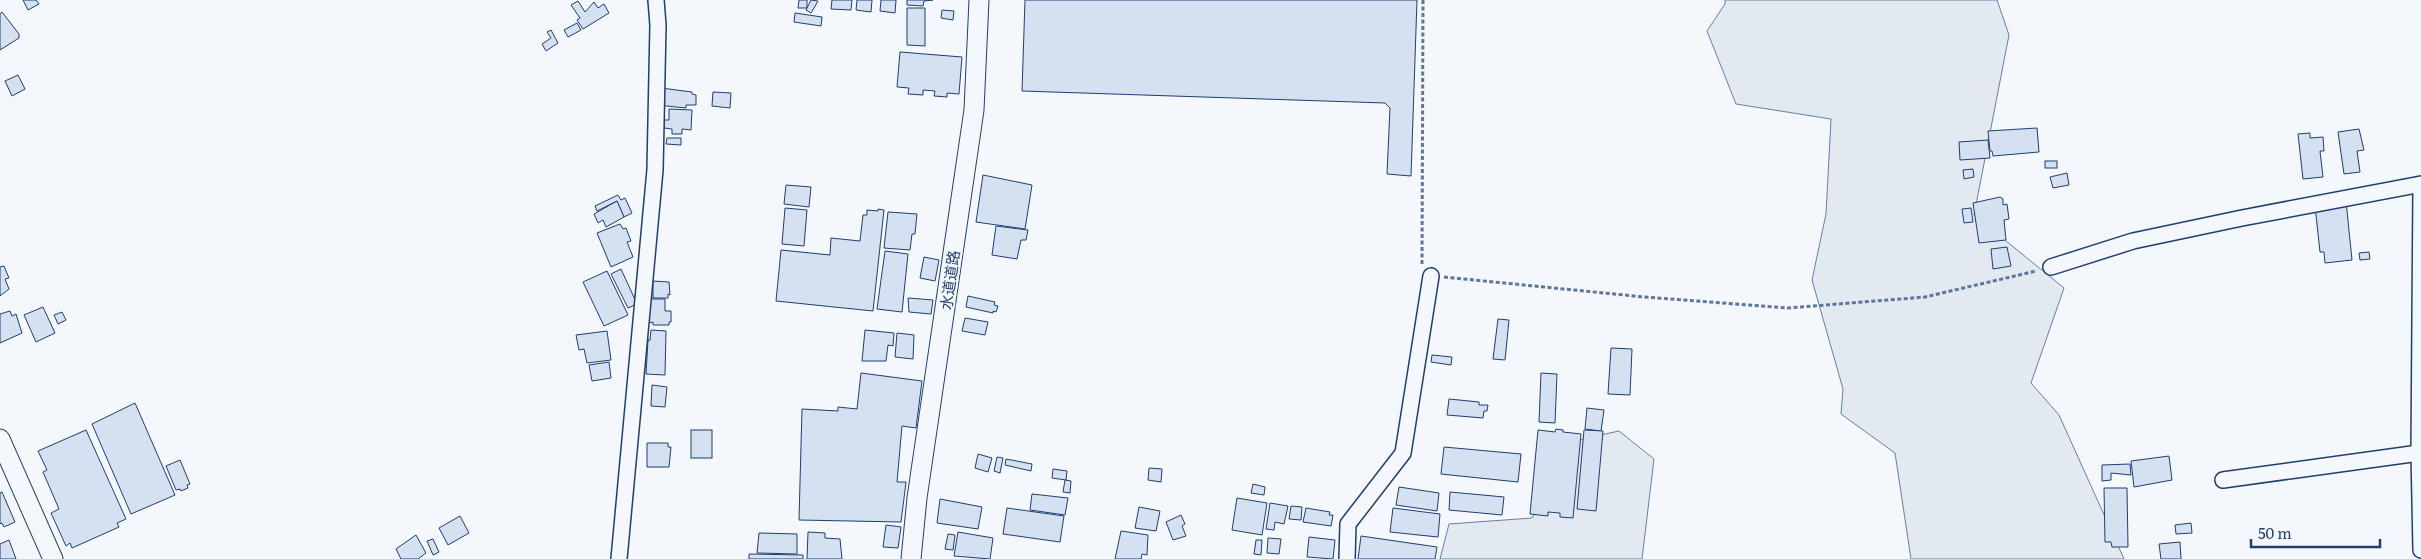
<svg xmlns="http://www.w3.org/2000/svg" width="2421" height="559" font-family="Literata,'Noto Sans JP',serif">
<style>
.green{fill:#e3e9f0;stroke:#687fa3}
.building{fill:#d5e0f0;stroke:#1d3f73}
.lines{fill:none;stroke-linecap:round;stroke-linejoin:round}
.minor-casing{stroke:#1d3f73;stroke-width:18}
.tertiary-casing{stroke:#1d3f73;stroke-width:21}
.path{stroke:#5e769c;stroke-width:3;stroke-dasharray:4 2.5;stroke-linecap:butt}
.minor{stroke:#f4f7fb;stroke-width:15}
.tertiary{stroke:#f4f7fb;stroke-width:19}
.labels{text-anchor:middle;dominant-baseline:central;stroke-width:4;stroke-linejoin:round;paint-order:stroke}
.street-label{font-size:15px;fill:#1d3f73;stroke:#f4f7fb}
</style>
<rect width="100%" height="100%" fill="#f4f7fb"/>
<!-- green -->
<g class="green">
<path d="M1725,0H1997L2009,35L1974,215L2064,288L2031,383L2059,415L2124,559H1911L1895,453L1841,414L1843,389L1812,280L1826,214L1831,119L1736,104L1707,31L1725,4Z"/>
<path d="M1619,431L1654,459L1642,559H1440L1449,524L1532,518L1578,440Z"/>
</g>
<!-- building -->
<g class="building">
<path d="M23,0H36L39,4L28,10Z"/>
<path d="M799,0H807V8H798Z"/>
<path d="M811,0L818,1L811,13L806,10Z"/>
<path d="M832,0H852L851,10L831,9Z"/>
<path d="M857,0H872L871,12L856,10Z"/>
<path d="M881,0H896L895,13L880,11Z"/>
<path d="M907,0H933L924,1L923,6L907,5Z"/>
<path d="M1025,0H1417L1411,176L1387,174L1390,108L1385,103L1022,91Z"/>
<path d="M578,1L585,12L594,2L598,8L604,4L609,13L583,29L577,20L580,18L571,5Z"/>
<path d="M907,8H925V46L907,45Z"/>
<path d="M942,10L954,11L953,20L941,18Z"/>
<path d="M2,12L19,34V38L0,50V14Z"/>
<path d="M795,13L822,17L821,26L794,22Z"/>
<path d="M577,23L581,30L568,37L564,30Z"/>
<path d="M551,30L558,43L546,51L542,44L551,38L547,32Z"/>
<path d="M900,52L962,57L959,94L947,93V97L934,96L935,91L923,90V95L908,94L909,88L897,87Z"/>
<path d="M18,75L25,89L12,96L5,81Z"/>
<path d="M661,88L692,92V94L696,95V105H686V108L657,105Z"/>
<path d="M713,92L731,93L730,108L712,106Z"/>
<path d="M669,109L692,110L691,130L682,129V134H672V129L664,128V120H669Z"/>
<path d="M2037,128L2039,152L1993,156L1992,151H1990L1988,131Z"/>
<path d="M2359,129L2364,150L2357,151L2360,172L2344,174L2338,132Z"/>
<path d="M2310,133V138L2323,137L2324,151H2320L2323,177L2303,179L2298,134Z"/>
<path d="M667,138H681V145L666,144Z"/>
<path d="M1988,140L1990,158L1960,160L1959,142Z"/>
<rect x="2045" y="161" width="12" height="7"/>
<path d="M1973,169L1974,177L1964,179L1963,170Z"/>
<path d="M2067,173L2069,185L2053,188L2050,177Z"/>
<path d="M983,175L1032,185L1025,229L976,222Z"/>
<path d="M786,185L811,187L809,207L784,204Z"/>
<path d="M618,195L621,200L625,198L632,213L624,217L617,201L597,211L595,206Z"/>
<path d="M2000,197L2003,199V205L2007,204L2009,219L2004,220L2006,240L1979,243L1973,203Z"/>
<path d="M617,201L624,217L606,227L603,220L598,223L594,214Z"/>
<path d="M2346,201L2352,260L2325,263L2324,252H2320L2315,206Z"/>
<path d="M785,208L807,210L804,246L782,244Z"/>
<path d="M1971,208L1973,222L1964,223L1962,209Z"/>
<path d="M878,209L884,210L873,311L776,301L781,250L830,255L831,238L860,241L863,215H867V210L878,211Z"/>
<path d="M888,212L917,214L915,234H912L910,250L884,248Z"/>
<path d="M620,224L623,229L626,228L631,241L627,242L633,257L611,267L597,233Z"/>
<path d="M996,226L1028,230L1026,240H1021L1017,259L992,255Z"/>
<path d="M2007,247L2011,266L1993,269L1991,249Z"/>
<path d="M885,251L908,254L902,312L877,309Z"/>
<path d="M2369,252L2370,259L2360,260L2359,253Z"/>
<path d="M924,257L939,260L935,281L920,278Z"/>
<path d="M4,266L9,278L5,279L9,289L0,296V267Z"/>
<path d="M621,269L637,304L628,308L611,274Z"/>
<path d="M607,271L628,315L604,326L583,282Z"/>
<path d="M653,281L669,282L670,295L668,294V298H653Z"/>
<path d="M968,296L995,302L994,305L998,306L996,312L993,311V313L966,307Z"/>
<path d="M908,298L933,300L931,314L909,312Z"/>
<path d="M648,299H665V311H671V322H669V325H653V322L649,323Z"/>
<path d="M43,307L55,333L36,342L24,315Z"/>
<path d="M10,311L12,316L16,314L22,333L0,343V314Z"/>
<path d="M62,312L66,320L58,324L54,315Z"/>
<path d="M965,318L988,322L985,335L962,331Z"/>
<path d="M1498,319L1509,320L1505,360L1493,359Z"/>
<path d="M651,330L666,331L665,375L646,374L648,340H650Z"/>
<path d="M865,330L894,333L893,346L888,345L886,361H862Z"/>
<path d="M607,331L611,360L587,363L584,349L579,350L576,335Z"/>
<path d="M897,333L914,335L913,359L895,357Z"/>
<path d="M1611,348L1632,349L1630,395L1608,394Z"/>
<path d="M1432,355L1452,357L1451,365L1431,362Z"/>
<path d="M609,362L611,378L592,381L589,365Z"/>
<path d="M861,373L922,381L916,428L902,426L897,482H906L901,522L799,520L802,409L838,411V407L857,409Z"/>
<path d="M1541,373L1557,374L1555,423L1539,422Z"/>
<path d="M652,385L667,387L665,407L651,406Z"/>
<path d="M1449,399L1479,402V405H1488L1487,411H1484L1483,418L1447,415Z"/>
<path d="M135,403L175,495L131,514L92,424Z"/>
<path d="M1587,408L1604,410L1601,431L1585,429Z"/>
<path d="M1556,429L1563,430V432L1581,434L1573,518L1560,517V513L1548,512V516L1530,514L1538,430L1555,432Z"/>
<path d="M86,430L126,519L117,523L119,527L72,548L70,543L66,546L51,513L59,509L43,472L47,470L38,451Z"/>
<rect x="691" y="430" width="21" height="28"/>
<path d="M1584,430L1603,431L1596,511L1577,509Z"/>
<path d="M647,443H668V447H671L669,467H647Z"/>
<path d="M1444,447L1521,454L1518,482L1441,474Z"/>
<path d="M978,454L992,458L988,472L975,468Z"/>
<path d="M2169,456L2172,480L2134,487L2131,461Z"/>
<path d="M997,457L1003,458L1000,473L994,471Z"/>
<path d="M1006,459L1032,464L1031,471L1005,465Z"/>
<path d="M180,460L190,484L187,485L188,488L181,491L180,489L176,490L166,466Z"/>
<path d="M2130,464L2131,475L2111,473V480L2102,481V465Z"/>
<path d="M1149,468L1162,469L1161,482L1148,480Z"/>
<path d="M1053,469L1067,471L1066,480L1052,478Z"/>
<path d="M1065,480L1071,481L1070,493L1063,492Z"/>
<path d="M1253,484L1265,487L1264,495L1251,493Z"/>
<path d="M1399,487L1439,493L1437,511L1396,505Z"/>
<path d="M2104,488H2127L2128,547H2112L2111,542H2105Z"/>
<path d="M2,492L15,522L4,527L2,523L0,524V493Z"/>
<path d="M1450,492L1504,497L1502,515L1449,510Z"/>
<path d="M1032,494L1068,498L1065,515L1030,510Z"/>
<path d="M1237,498L1267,503L1262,535L1232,530Z"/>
<path d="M940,499L982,507L978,529L937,523Z"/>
<path d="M1270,503L1288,506L1284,524L1275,522L1274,530L1266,529Z"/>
<path d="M1291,506L1302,507L1301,520L1289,519Z"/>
<path d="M1139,507L1160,511L1156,531L1135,528Z"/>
<path d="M1007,508L1064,516L1060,542L1003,534Z"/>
<path d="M1306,508L1330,512L1329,515H1333L1331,526L1303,522Z"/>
<path d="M1393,508L1440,514L1438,537L1390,532Z"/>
<path d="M1181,515L1185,524L1182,526L1186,536L1173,540L1166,522Z"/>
<path d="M460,516L469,533L448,545L439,528Z"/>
<path d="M2191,523L2192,533L2176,534L2175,525Z"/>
<path d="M886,525L901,527L898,548L883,547Z"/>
<path d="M1121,531L1148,535L1147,555L1142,554L1141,559H1115Z"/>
<path d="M808,532L825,533V538L840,539L842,559H807Z"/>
<path d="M958,532L993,538L990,559L954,556Z"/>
<path d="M759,533L797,534V554L757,553Z"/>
<path d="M948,534L955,535L953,550L945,549Z"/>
<path d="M416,535L426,553L418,559H401L396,549Z"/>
<path d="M1361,536L1437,547L1435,559H1358Z"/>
<path d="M1309,537L1335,540L1333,559L1307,557Z"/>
<path d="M1268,538L1281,539L1279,554L1267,553Z"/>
<path d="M433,539L439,552L433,555L427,541Z"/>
<path d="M9,540L16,559H0V544Z"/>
<path d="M1256,540H1262L1261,555L1254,554Z"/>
<path d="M2180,542L2181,559H2161L2159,544Z"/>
<path d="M749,554L803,555V559H749Z"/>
</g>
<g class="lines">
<!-- minor casing -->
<g class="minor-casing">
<g id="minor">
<path d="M2421,187L2419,453L2421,550"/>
<path d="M2051,267L2133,241L2242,218L2421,184"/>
<path d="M2223,480L2419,453"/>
<path d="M619,559L655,170L658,25L656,0"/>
<path d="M1347,559L1348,524L1403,453L1431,276"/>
</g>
</g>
<!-- tertiary casing -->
<g class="tertiary-casing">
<g id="tertiary">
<path d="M0,439L53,559"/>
<path d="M911,559L917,498L974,110L979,0"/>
</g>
</g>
<!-- path -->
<g class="path">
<path d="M1422,264L1423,0"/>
<path d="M1444,277L1644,297L1788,308L1925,297L2036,271"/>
</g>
<!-- minor -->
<use href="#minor" class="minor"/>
<!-- tertiary -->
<use href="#tertiary" class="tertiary"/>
</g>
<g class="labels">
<!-- street labels -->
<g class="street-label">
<text transform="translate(949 280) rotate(-82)">水道道路</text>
</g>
</g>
<!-- scale -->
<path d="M2251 539v8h129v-8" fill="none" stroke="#1d3f73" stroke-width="2.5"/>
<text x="2258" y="539" font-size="15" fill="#1d3f73" stroke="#f4f7fb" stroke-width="4" paint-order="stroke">50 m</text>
</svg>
